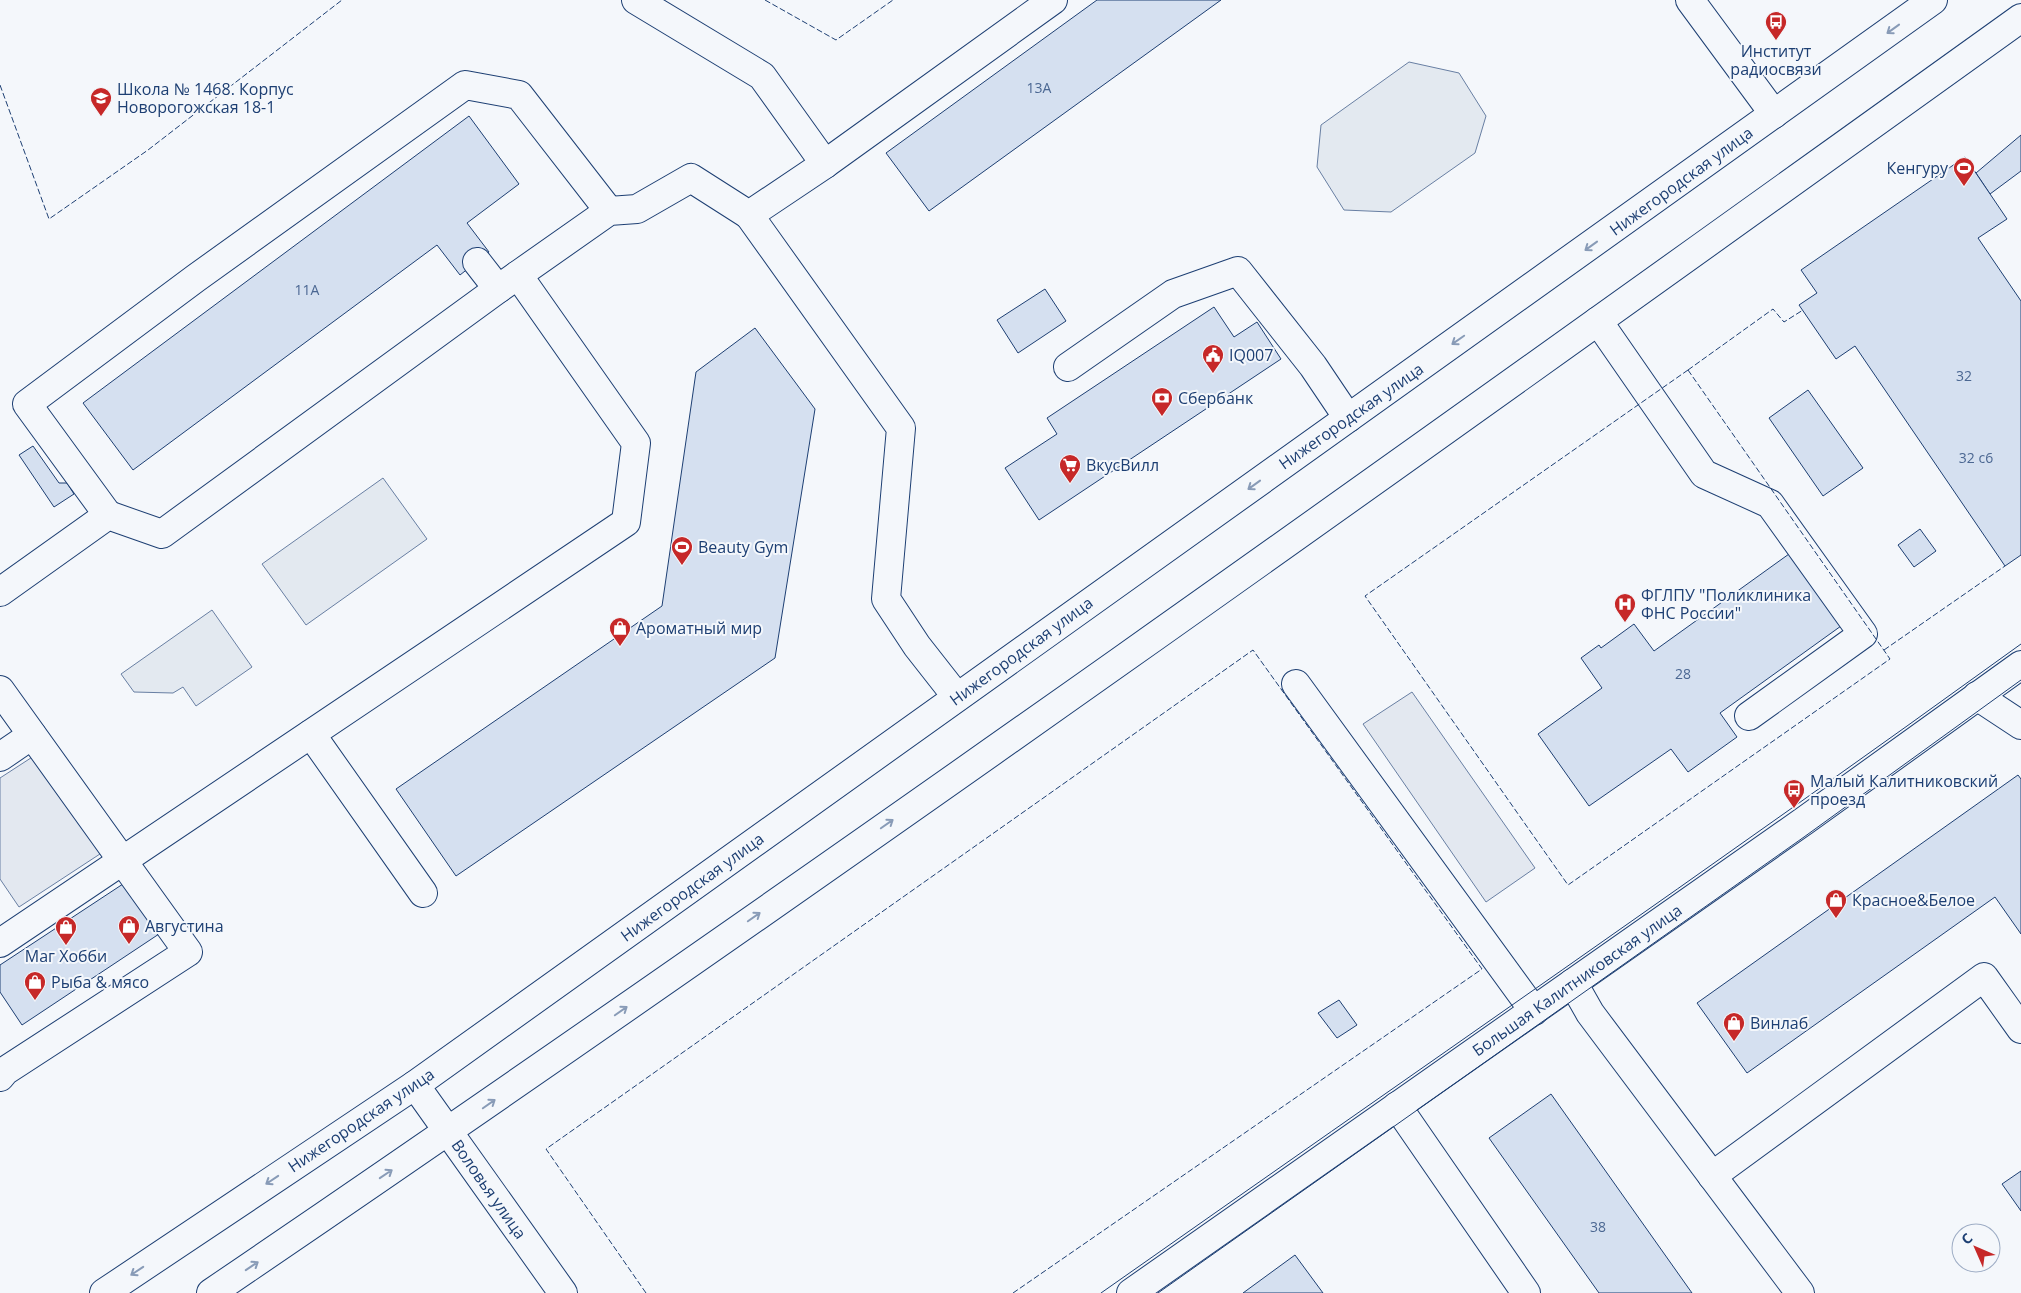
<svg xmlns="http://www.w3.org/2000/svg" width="2021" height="1293" font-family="'Open Sans',sans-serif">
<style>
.green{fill:#e3e9f0;stroke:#687fa3}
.parking{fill:#e3e8f0;stroke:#687fa3}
.building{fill:#d5e0f0;stroke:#1d3f73}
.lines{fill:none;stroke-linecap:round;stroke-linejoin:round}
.minor-casing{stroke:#1d3f73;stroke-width:30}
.major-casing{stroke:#1d3f73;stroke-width:30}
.minor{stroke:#f4f7fb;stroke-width:28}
.major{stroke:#f4f7fb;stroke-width:28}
.tram{stroke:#1d3f73;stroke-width:1}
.fence{stroke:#1d3f73;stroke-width:1;stroke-dasharray:6 2.5;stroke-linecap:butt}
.oneway{stroke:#889bb7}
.labels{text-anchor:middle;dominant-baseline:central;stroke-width:4;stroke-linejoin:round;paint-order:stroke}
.number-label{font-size:14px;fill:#4b6792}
.poi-label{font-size:16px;fill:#1d3f73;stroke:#f4f7fb;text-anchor:start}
.street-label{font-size:16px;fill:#1d3f73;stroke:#f4f7fb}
</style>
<rect width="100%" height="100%" fill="#f4f7fb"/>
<!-- green -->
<g class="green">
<path d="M1409,62L1459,73L1486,116L1475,153L1391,212L1344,210L1317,167L1321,125Z"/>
<path d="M383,478L427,539L306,625L262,564Z"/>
<path d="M212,610L252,667L196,706L183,687L173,693L134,692L121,674Z"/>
</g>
<!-- parking -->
<g class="parking">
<path d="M1412,692L1535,868L1486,902L1363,724Z"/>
<path d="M37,754L103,852L19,907L0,879V778Z"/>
</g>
<!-- building -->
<g class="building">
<path d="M1097,0H1221L929,211L886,153Z"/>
<path d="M469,116L519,184L467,223L489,252L460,275L437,245L133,470L83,403Z"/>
<path d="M2021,135V171L1990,194L1976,173Z"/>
<path d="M1965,157L2007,219L1978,238L2021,301V555L2005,566L1855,346L1836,359L1799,305L1817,293L1801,270Z"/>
<path d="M1045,289L1066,321L1018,353L997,320Z"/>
<path d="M1214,307L1234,337L1257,322L1281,359L1039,520L1005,468L1057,434L1047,418Z"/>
<path d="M755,328L815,409L775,658L456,876L396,789L662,606L696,372Z"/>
<path d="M1808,390L1863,468L1823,496L1769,418Z"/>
<path d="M33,446L59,483H67L74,494L54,507L19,455Z"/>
<path d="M1920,529L1936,551L1914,567L1898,545Z"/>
<path d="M1789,554L1841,626L1720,713L1737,737L1688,772L1671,749L1589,806L1538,734L1602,688L1581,658L1599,645L1601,648L1634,624L1654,651Z"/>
<path d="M2018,775L2021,779V934L1995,897L1747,1073L1697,1003Z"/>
<path d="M126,882L159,934L22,1025L0,992V965Z"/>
<path d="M1339,1000L1357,1025L1337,1038L1318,1013Z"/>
<path d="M1551,1094L1692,1293H1599L1489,1138Z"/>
<path d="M2021,1171V1211L2002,1184Z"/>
<path d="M1295,1255L1323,1293H1243Z"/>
</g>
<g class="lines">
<!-- minor casing -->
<g class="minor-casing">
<g id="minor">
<path d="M636,0L762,76L825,164"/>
<path d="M1690,0L1774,114"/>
<path d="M749,215L901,428L886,599L917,646L957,697"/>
<path d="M477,262L498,289"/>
<path d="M1598,321L1704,474L1770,504L1863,634L1749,716"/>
<path d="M1068,367L1173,294L1238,271L1313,366L1348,418"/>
<path d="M108,515L27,404L196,278L465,85L519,95L609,211"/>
<path d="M0,592L108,515L162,534L498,289L609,211L637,209L691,178L749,215L825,164L1053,0"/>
<path d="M1296,684L1534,1011"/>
<path d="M0,690L188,952L5,1071L0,1077"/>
<path d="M1977,696L2021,725"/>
<path d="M311,734L423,893"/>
<path d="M0,757L32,735"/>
<path d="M0,943L626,522L636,443L518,275"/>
<path d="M1573,983L1590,1013L1800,1293"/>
<path d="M415,1085L563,1293"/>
<path d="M1397,1106L1526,1293"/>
<path d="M1712,1176L1984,977L2021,1029"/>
<path d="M1131,1293L1804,821L2021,665"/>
</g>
</g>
<!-- major casing -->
<g class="major-casing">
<g id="major">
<path d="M104,1293L415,1085L1933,0"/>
<path d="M211,1293C821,878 1422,448 2021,18"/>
</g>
</g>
<!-- minor -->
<use href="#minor" class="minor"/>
<!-- major -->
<use href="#major" class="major"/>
<!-- tram -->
<g class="tram">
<path d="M1101,1293C1408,1077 1717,864 2021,644"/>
<path d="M1158,1293L1804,837L2021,680"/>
</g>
<!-- fence -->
<g class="fence">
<path d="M765,0L836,40L893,0"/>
<path d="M0,85L49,219L148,150L342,0"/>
<path d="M1688,370L1890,659L1568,885L1365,596Z"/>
<path d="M1688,370L1773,309L1784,322L1803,310"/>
<path d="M1884,650L2005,566"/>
<path d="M646,1293L546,1149L1253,650L1482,969L1013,1293"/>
</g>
</g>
<!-- one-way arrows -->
<defs><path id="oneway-shaft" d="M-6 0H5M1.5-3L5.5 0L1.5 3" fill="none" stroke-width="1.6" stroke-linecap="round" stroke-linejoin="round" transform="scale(1.25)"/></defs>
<g class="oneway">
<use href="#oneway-shaft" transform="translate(1893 29) rotate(144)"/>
<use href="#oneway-shaft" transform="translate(1591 246) rotate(144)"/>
<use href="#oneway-shaft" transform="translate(1458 340) rotate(145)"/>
<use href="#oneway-shaft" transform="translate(1254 485) rotate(144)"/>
<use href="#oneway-shaft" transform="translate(887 824) rotate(-35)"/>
<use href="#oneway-shaft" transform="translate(754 917) rotate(-35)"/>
<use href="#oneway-shaft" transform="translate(621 1011) rotate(-35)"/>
<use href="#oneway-shaft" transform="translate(489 1104) rotate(-35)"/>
<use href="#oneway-shaft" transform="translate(386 1174) rotate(-34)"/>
<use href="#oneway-shaft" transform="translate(272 1180) rotate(146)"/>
<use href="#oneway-shaft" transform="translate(252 1266) rotate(-34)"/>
<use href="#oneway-shaft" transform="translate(137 1271) rotate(146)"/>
</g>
<!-- icons -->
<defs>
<g id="bus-pin" transform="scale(1.125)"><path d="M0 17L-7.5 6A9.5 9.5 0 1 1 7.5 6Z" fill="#c62828" stroke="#f4f7fb"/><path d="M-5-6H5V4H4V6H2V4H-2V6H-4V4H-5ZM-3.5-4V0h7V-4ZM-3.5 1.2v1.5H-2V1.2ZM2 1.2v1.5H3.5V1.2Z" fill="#fff"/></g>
<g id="school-pin" transform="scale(1.125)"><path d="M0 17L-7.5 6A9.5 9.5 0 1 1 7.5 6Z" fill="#c62828" stroke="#f4f7fb"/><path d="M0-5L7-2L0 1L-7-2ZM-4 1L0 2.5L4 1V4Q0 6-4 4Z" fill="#fff"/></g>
<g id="stadium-pin" transform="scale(1.125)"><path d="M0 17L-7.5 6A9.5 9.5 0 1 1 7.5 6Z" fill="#c62828" stroke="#f4f7fb"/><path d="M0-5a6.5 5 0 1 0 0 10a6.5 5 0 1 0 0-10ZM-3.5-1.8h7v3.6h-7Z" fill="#fff"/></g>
<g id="civic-pin" transform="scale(1.125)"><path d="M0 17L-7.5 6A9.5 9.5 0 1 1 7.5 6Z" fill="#c62828" stroke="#f4f7fb"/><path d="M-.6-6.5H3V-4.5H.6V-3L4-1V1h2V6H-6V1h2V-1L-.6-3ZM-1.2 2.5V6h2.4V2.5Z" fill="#fff"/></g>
<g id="bank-pin" transform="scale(1.125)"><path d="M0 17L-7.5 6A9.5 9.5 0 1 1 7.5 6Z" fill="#c62828" stroke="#f4f7fb"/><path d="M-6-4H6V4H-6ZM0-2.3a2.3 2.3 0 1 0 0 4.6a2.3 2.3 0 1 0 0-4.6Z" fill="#fff"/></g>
<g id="supermarket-pin" transform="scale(1.125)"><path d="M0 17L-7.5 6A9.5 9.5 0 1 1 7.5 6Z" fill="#c62828" stroke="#f4f7fb"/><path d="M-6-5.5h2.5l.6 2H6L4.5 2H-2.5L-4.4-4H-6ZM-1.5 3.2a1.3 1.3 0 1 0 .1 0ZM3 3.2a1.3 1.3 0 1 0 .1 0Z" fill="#fff"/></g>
<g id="hospital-pin" transform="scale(1.125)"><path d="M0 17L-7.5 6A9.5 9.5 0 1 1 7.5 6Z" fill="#c62828" stroke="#f4f7fb"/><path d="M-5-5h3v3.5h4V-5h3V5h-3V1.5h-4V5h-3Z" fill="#fff"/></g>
<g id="shop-pin" transform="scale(1.125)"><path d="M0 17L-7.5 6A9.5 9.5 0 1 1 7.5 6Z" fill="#c62828" stroke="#f4f7fb"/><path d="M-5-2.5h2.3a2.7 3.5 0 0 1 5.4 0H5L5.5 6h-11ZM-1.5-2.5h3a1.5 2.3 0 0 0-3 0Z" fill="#fff"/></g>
</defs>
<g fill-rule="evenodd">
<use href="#bus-pin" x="1776" y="22"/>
<use href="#school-pin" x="101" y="98"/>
<use href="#stadium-pin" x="1964" y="168"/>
<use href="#civic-pin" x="1213" y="355"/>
<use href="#bank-pin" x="1162" y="398"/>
<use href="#supermarket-pin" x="1070" y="465"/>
<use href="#stadium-pin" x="682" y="547"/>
<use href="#hospital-pin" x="1625" y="604"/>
<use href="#shop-pin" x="620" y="628"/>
<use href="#bus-pin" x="1794" y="790"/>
<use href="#shop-pin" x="1836" y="900"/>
<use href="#shop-pin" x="129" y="926"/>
<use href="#shop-pin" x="66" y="927"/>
<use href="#shop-pin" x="35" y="982"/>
<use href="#shop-pin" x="1734" y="1023"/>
</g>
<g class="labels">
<!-- number labels -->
<g class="number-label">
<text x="1039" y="87">13А</text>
<text x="307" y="289">11А</text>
<text x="1964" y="375">32</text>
<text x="1976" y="457">32 с6</text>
<text x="1683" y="673">28</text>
<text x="1598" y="1226">38</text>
</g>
<!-- poi labels -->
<g class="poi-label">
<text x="1776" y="51" text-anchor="middle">Институт<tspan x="1776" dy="18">радиосвязи</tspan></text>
<text x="117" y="89">Школа № 1468. Корпус<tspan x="117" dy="18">Новорогожская 18-1</tspan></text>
<text x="1948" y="168" text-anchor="end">Кенгуру</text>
<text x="1229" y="355">IQ007</text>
<text x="1178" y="398">Сбербанк</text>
<text x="1086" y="465">ВкусВилл</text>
<text x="698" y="547">Beauty Gym</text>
<text x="1641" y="595">ФГЛПУ "Поликлиника<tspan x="1641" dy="18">ФНС России"</tspan></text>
<text x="636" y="628">Ароматный мир</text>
<text x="1810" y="781">Малый Калитниковский<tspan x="1810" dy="18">проезд</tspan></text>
<text x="1852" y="900">Красное&amp;Белое</text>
<text x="145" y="926">Августина</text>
<text x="66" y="956" text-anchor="middle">Маг Хобби</text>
<text x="51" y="982">Рыба &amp; мясо</text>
<text x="1750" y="1023">Винлаб</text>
</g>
<!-- street labels -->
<g class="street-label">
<text transform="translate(1681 181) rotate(-36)">Нижегородская улица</text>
<text transform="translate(1351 416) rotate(-35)">Нижегородская улица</text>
<text transform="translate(1021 651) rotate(-36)">Нижегородская улица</text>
<text transform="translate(692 887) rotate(-36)">Нижегородская улица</text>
<text transform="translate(1577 980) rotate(-35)">Большая Калитниковская улица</text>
<text transform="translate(361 1120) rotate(-34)">Нижегородская улица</text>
<text transform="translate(489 1189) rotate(55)">Воловья улица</text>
</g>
</g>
<!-- north arrow -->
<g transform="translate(1976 1248) rotate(315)"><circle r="24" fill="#f4f7fb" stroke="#9eadc5"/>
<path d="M0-4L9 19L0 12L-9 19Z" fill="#c62828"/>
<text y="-8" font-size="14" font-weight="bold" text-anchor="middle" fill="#1d3f73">С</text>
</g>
</svg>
